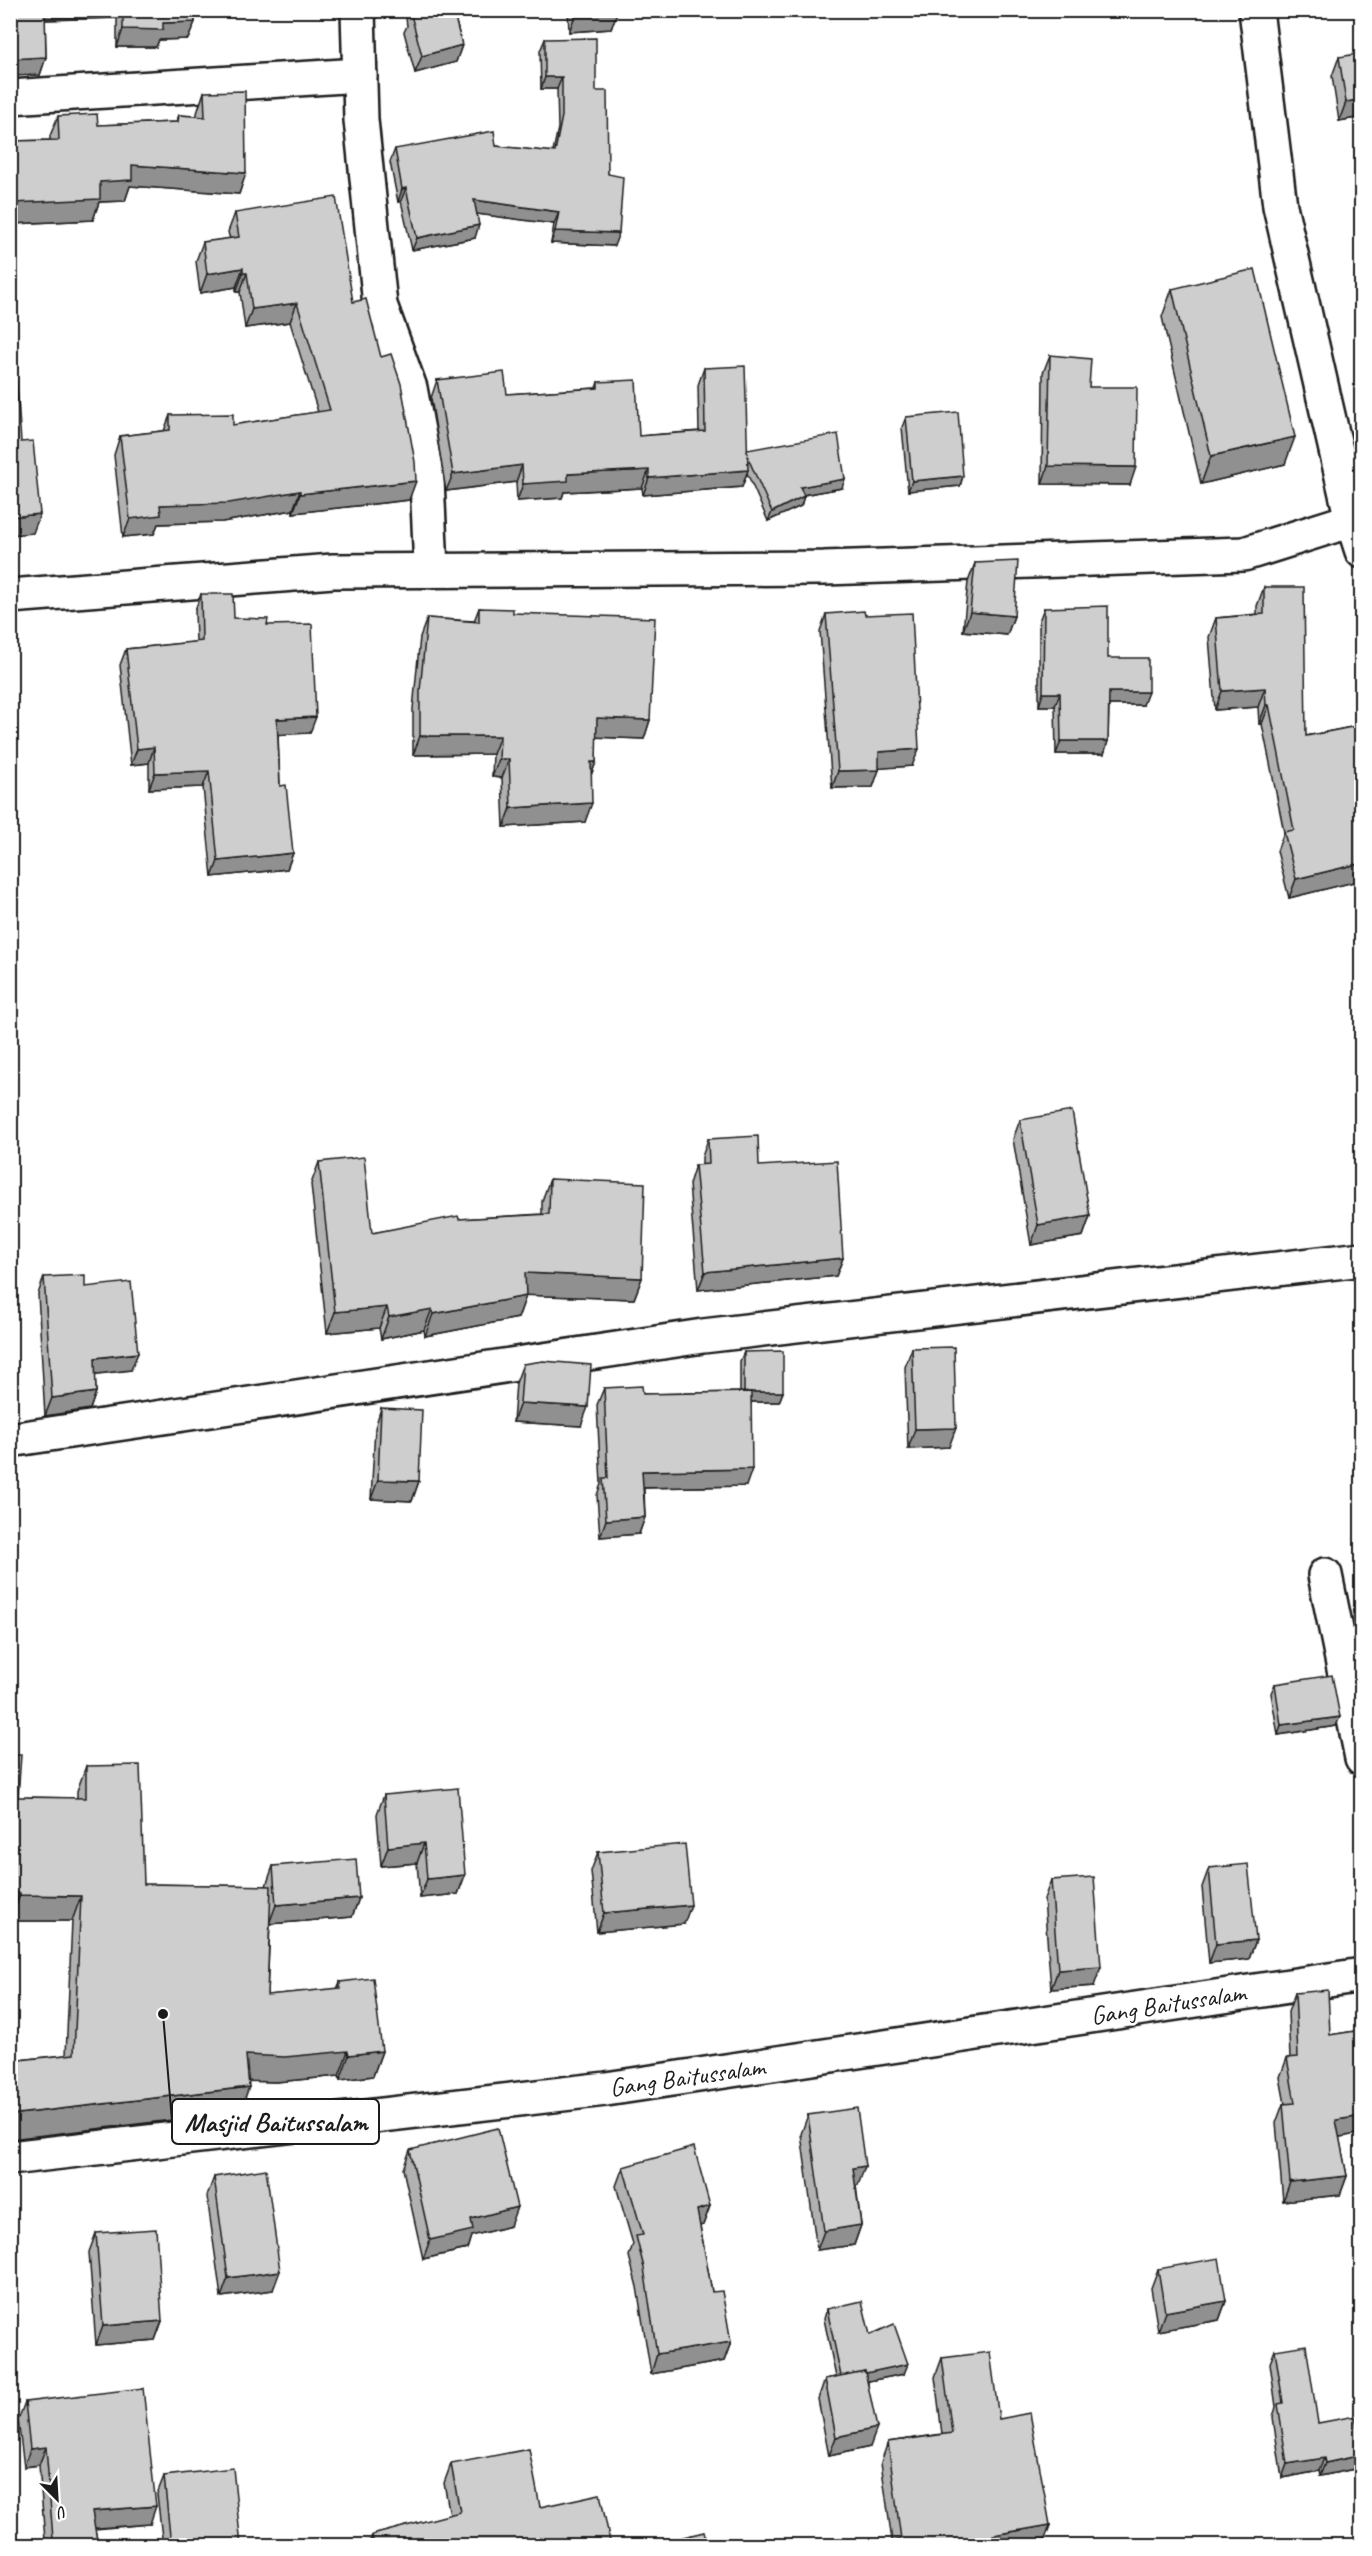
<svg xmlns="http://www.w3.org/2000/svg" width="1372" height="2556" font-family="Caveat,sans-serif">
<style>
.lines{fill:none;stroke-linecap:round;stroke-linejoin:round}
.minor-casing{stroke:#1c1c1c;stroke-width:38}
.minor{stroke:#fff;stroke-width:33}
.wall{fill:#b1b1b1;stroke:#1c1c1c;stroke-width:1.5}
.shaded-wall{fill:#909090;stroke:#1c1c1c;stroke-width:1.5}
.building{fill:#cecece;stroke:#1c1c1c;stroke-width:1.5}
.labels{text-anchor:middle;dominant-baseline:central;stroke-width:5;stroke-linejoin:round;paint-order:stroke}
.street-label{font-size:26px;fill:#1c1c1c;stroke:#fff}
.leader{fill:none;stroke:#1c1c1c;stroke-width:2}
.callout-dot{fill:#1c1c1c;stroke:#fff;stroke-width:2}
.callout{fill:#fff;stroke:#1c1c1c;stroke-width:2}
.callout-label{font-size:27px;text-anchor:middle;font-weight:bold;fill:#1c1c1c}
</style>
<rect width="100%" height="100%" fill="#fff"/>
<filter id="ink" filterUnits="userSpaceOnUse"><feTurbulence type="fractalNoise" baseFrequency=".0167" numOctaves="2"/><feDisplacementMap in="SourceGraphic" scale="12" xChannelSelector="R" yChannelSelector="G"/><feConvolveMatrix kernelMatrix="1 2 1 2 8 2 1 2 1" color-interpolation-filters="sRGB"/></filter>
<g filter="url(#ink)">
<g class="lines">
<!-- minor casing -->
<g class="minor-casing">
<g id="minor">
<path d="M358,10L361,120L380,305L410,388L427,479L431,570"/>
<path d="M1256,10L1280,206L1352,520L1362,551"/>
<path d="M10,97L360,75"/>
<path d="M10,596L333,571L824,568L1244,554L1352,520"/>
<path d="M10,1440L703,1336L1362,1259"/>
<path d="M1325,1575L1362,1758"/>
<path d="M10,2158L606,2089L1362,1975"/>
</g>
</g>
<!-- minor -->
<use href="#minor" class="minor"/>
</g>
<!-- wall -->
<g class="wall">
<path d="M10,10H240L194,12L195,22L188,39L159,40L156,47H117V18L45,20L46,57L40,75Z"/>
<path d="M405,10H453L462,45L456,62L415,73L404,32L407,26Z"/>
<path d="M568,10H618L611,29L569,32Z"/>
<path d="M545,39L596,91L608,174L614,246L551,243L554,224L477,214L475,238L412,250L401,201L398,202L390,162L395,149L496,146L553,152L558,128L557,89H541L540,51Z"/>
<path d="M1339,57L1362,117L1339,121L1332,76Z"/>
<path d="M204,92L246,173L239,194L130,186L125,201L99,202L93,220L14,224L15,258L10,269V141L50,140V136L58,116L98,125L176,122L179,115L197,116V113Z"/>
<path d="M235,213L353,302L409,500L293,513V510L222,522L158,524L154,534L123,537L114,455L120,436L164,431L170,415L233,425L318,412L290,322L245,328L240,292H236V287L200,293L196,261L203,242L230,239L228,232Z"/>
<path d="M1172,289L1285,464L1201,484L1162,317Z"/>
<path d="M1050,355L1089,387L1130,485L1042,484L1043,373Z"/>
<path d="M704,368L747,450L842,488L804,495L801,506L768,521L747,473L742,487L643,495L642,488L564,492L562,498L517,501L516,482L446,491L431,398L437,380L507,394L596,388L598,382L639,436L699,431L698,385Z"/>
<path d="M1362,396V415L1359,404Z"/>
<path d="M906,417L963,476L960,486L908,491L902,427Z"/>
<path d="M975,563L1014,616L1007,635L963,631L968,582Z"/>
<path d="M1264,587L1306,736L1362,725V880L1289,898L1277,851L1284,832L1262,724H1259L1258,707L1215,710L1209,637L1216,618L1257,614V606Z"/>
<path d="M201,594L234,618L267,625L310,733L278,734L280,786L293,853L287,869L212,877L203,787L149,789V763L131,765L120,665L126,649L196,642L195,610Z"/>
<path d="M479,608L513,613L650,720L644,739L596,737V762L591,775L585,822L504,827L502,778L492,777L493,754L413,755V709L420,637L427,618L474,621Z"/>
<path d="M1044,608L1108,658L1143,705H1109L1108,741L1104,754H1056L1055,706H1039V621Z"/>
<path d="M826,614L865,615L912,766L879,768L873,787L832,788L820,631Z"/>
<path d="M1020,1120L1090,1216L1083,1236L1031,1245L1013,1139Z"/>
<path d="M708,1139L759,1166L843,1258L836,1276L698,1290L689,1184L695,1165H702V1157Z"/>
<path d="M319,1162L372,1233L459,1219L542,1214V1201L550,1179L642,1278L634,1299L526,1295L518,1318L425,1336L424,1330L381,1339L379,1328L327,1333L311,1184Z"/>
<path d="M44,1277L131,1370L95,1374L96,1392L90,1409L45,1416L38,1294Z"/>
<path d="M912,1348L949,1447L908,1449L905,1367Z"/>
<path d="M744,1352L783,1392L779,1402H751L746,1486L644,1488L645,1517L639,1534L600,1537L597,1495L601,1484L597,1405L604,1388L643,1394L740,1392V1361Z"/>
<path d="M523,1364L581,1426L513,1422L516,1383Z"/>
<path d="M381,1408L419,1481L412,1501L371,1499L375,1428Z"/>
<path d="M1275,1684L1336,1726L1278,1735L1271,1693Z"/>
<path d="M10,1755L18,1797L77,1798V1791L86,1766L144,1884L266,1886L273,1866L359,1898L352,1917L270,1924L267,1995L337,1989L340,1982L382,2051L373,2076L340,2080L339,2076L276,2082L249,2081L240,2112L10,2139V2061L66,2055L72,1921H10Z"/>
<path d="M384,1795L465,1875L458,1894L420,1898L417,1863L381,1866L377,1814Z"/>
<path d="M598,1852L684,1924L597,1932L591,1871Z"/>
<path d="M1209,1868L1256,1940L1249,1959L1209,1963L1202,1887Z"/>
<path d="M1051,1880L1094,1986L1051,1989L1044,1899Z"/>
<path d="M1295,1993L1330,2035L1362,2030V2133L1339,2137L1347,2176L1340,2195L1283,2201L1276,2123L1283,2104H1285L1280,2077L1287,2058H1290L1288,2012Z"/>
<path d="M808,2115L865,2166L858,2185H856L861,2225L854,2245L817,2250L801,2134Z"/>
<path d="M410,2150L510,2226L471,2236L467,2249L423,2259L403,2169Z"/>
<path d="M623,2167L710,2206L703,2225L700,2226L712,2292L731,2342L724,2361L651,2374L637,2287L629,2256L633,2244L616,2186Z"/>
<path d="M214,2177L273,2290L221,2297L207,2196Z"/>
<path d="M96,2233L162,2321L155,2340L96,2345L89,2252Z"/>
<path d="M1158,2269L1226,2301L1219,2320L1158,2331L1151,2288Z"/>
<path d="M827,2309L870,2335L904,2374L868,2381L870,2447L829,2456L818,2399L825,2379L836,2377L824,2319Z"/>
<path d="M1275,2350L1318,2423L1362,2445V2460L1359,2468L1320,2476L1319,2471L1282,2478L1273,2418L1276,2407L1270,2363Z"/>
<path d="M942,2358L999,2419L1050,2525L1043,2544L1035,2546H876L892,2541L881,2462L888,2442L942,2434L935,2377Z"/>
<path d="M25,2402L150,2524L95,2529L98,2546H31L32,2542L45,2540L39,2465L24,2467L18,2420Z"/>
<path d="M451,2464L540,2507L611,2546L370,2541L372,2535L450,2515L444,2483Z"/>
<path d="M164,2476L241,2546H163L157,2494Z"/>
</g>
<!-- shaded-wall -->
<g class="shaded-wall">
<path d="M42,10H119L117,18L38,20Z"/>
<path d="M188,10H240L187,13Z"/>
<path d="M618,10L611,29L569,32L576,13Z"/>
<path d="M195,22L188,39L159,40L156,47H117L123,29L163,23Z"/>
<path d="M462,45L456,62L415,73L422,56Z"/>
<path d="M46,57L40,75L10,76V59Z"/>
<path d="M545,77H562L557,89H541Z"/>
<path d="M1362,99V117L1339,121L1346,102Z"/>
<path d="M132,165L246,173L239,194L130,186L125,201L99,202L93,220L10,224L13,203L100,182Z"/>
<path d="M406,188L401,201L398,202L402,189Z"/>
<path d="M474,200L559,212L554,224L469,213Z"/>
<path d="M479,225L475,238L412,250L417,238Z"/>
<path d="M555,231L619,233L614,246L551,243Z"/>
<path d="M10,258H15L10,269Z"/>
<path d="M243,268L236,287L200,293L207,274Z"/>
<path d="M243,273H247L240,292H236Z"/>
<path d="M297,303L290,322L245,328L252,309Z"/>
<path d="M1295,437L1285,464L1201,484L1211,456Z"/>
<path d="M522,465L516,482L446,491L453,474Z"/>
<path d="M1048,466L1136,467L1130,485L1042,484Z"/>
<path d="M649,470L642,488L564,492L562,498L517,501L523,484L568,474Z"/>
<path d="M748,470L742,487L643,495L649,478Z"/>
<path d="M963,476L960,486L908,491L912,481Z"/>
<path d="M845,479L842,488L796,496L800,487Z"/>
<path d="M416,481L409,500L293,513L300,494Z"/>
<path d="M300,491L293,510L222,522L158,524L154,534L123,537L130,519L160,505Z"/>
<path d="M804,496L801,506L768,521L772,512Z"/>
<path d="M40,514L33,533L10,535V517Z"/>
<path d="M970,612L1014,616L1007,635L963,631Z"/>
<path d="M1265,688L1258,707L1215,710L1222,691Z"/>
<path d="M1109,692H1148L1143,705H1104Z"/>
<path d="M1043,693H1060L1055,706H1039Z"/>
<path d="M1266,705H1269L1262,724H1259Z"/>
<path d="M316,717L310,733L271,735L277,719Z"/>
<path d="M597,718L650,720L644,739L590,737Z"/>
<path d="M420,736H500L493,754L413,755Z"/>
<path d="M1061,741H1108L1104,754H1056Z"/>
<path d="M154,747L149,763L131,765L137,749Z"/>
<path d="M919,749L912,766L872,769L879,752Z"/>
<path d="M499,759H509L502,778L492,777Z"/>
<path d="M591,762H596L589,781Z"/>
<path d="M879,770L873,787L832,788L838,771Z"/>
<path d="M209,771L203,787L149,789L155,773Z"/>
<path d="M592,803L585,822L504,827L511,808Z"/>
<path d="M293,853L287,869L212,877L218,861Z"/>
<path d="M1362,863V880L1289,898L1296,879Z"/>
<path d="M1090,1216L1083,1236L1031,1245L1038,1225Z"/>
<path d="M843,1258L836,1276L698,1290L705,1272Z"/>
<path d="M525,1273L642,1278L634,1299L517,1295Z"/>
<path d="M526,1296L518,1318L425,1336L433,1314Z"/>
<path d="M387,1307L379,1328L327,1333L335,1312Z"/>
<path d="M432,1309L424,1330L381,1339L389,1317Z"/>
<path d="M138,1353L131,1370L89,1375L95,1358Z"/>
<path d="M96,1392L90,1409L45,1416L52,1398Z"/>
<path d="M744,1392H783L779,1402H740Z"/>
<path d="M520,1403L588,1407L581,1426L513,1422Z"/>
<path d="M956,1428L949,1447L908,1449L915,1429Z"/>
<path d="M752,1469L746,1486L636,1488L642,1471Z"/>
<path d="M378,1480L419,1481L412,1501L371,1499Z"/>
<path d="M645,1517L639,1534L600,1537L606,1520Z"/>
<path d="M1340,1717L1336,1726L1278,1735L1281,1725Z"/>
<path d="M424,1843L417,1863L381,1866L388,1847Z"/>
<path d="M465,1875L458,1894L420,1898L427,1879Z"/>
<path d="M10,1892L20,1893L10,1918Z"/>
<path d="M20,1895L81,1896L72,1921H10Z"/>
<path d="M359,1898L352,1917L269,1924L276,1905Z"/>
<path d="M691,1905L684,1924L597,1932L604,1913Z"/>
<path d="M1256,1940L1249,1959L1209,1963L1216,1944Z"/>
<path d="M1101,1967L1094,1986L1051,1989L1058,1970Z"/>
<path d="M348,2051L339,2076L276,2082L236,2081L246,2055Z"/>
<path d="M382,2051L373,2076L340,2080L349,2055Z"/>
<path d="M249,2087L240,2112L10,2139V2118L17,2114Z"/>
<path d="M1362,2116V2133L1329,2139L1336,2120Z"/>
<path d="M865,2166L858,2185L846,2187L853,2168Z"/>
<path d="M1347,2176L1340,2195L1283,2201L1290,2182Z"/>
<path d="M710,2206L703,2225L690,2229L697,2210Z"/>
<path d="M517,2207L510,2226L471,2236L467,2249L423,2259L430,2240L471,2219Z"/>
<path d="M861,2225L854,2245L817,2250L824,2231Z"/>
<path d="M280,2271L273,2290L221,2297L228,2278Z"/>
<path d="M1226,2301L1219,2320L1158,2331L1165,2312Z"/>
<path d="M162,2321L155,2340L96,2345L103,2326Z"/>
<path d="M731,2342L724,2361L651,2374L657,2354Z"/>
<path d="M908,2364L904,2374L838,2387L841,2378Z"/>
<path d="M877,2428L870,2447L829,2456L836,2437Z"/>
<path d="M46,2447L39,2465L24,2467L30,2449Z"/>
<path d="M1362,2455V2460L1359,2468L1320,2476L1325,2463Z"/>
<path d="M1324,2458L1319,2471L1282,2478L1287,2464Z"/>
<path d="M156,2506L150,2524L86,2529L92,2511Z"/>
<path d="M1050,2525L1043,2544L1035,2546H989L993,2535Z"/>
</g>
<!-- building -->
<g class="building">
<path d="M10,10H45L46,57L10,59Z"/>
<path d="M123,10H194L195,22L163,23V30L123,29Z"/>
<path d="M413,10H453L462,45L422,56L411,15L413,14Z"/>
<path d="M576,10H615L576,13Z"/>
<path d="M596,38V91H607L608,174L623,177L619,233L555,231L559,212L474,200L479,225L417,238L406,188L402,189L395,149L494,131L496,146L555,152L562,116V77H545V39Z"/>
<path d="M1362,53V99L1346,102L1339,57Z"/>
<path d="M245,91L246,173L132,165V180L100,182V199L13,203L15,258H10V141L59,140L58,116L97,114L98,125L178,122L179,115L205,117L204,92Z"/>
<path d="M336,197L353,302L366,299L381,357L391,354L401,384L415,462L416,481L300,494V491L229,503L160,505L161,515L130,519L120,436L170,430V415L233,414V425L330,410L297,303L252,309L247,273H243V268L207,274L203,242L239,237L235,213Z"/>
<path d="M1255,269L1295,437L1211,456L1172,289Z"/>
<path d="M1050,355L1091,359L1089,387H1137L1136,467L1048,466Z"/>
<path d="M745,366L748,470L649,478V470L568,474V481L523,484L522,465L453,474L437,380L504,372L507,394L598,388V382L636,380L639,436L705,431L704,368Z"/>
<path d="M10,372H16L21,442L33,441L40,514L10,517Z"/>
<path d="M958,412L963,476L912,481L906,417Z"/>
<path d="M838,434L845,479L800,487L804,496L772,512L748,458L747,450Z"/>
<path d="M1018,561L1014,616L970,612L975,563Z"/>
<path d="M1264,587H1304L1306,736L1362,725V863L1296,879L1284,832L1294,830L1269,705H1266L1265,688L1222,691L1216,618L1264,614Z"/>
<path d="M201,594H233L234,618L268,619L267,625L312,624L316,717L277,719L280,786L286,785L293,853L218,861L209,771L155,773L154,747L137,749L126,649L202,641Z"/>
<path d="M1108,606V658H1148V692H1109L1108,741H1061L1060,693H1043L1044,608Z"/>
<path d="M479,608L513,609V613L655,618L650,720L597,718L596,762H591L592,803L511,808L509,759H499L500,736H420V691L427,618L479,622Z"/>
<path d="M864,611L865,615L912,613L919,749L879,752V770L838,771L826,614Z"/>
<path d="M11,854L13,895H10V855Z"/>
<path d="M1072,1111L1090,1216L1038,1225L1020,1120Z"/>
<path d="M758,1136L759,1166L837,1161L843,1258L705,1272L695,1165L709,1164L708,1139Z"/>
<path d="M364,1157L372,1233L458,1216L459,1219L549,1214L550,1179L645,1183L642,1278L525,1273L526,1296L433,1314L432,1309L389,1317L387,1307L335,1312L319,1162Z"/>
<path d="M85,1275V1287L131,1282L138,1353L95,1358L96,1392L52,1398L44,1277Z"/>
<path d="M954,1347L956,1428L915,1429L912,1348Z"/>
<path d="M783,1351V1392H744V1352Z"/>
<path d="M543,1361L591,1365L588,1407L520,1403L523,1364Z"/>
<path d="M642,1386L643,1394L751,1392L752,1469L642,1471L645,1517L606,1520L603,1478H608L604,1388Z"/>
<path d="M381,1408L422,1410L419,1481L378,1480Z"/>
<path d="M1332,1675L1340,1717L1281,1725L1275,1684Z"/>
<path d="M10,1755H21L18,1797L86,1798V1766L140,1765L144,1884L271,1886L267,1995L340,1988V1982L373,1978L382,2051L349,2055L348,2051L285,2057L246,2055L249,2087L17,2114L10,2118V2061L74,2054L81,1896L20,1895V1893L10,1892Z"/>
<path d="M458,1788L465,1875L427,1879L424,1843L388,1847L384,1795Z"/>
<path d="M685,1844L691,1905L604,1913L598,1852Z"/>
<path d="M356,1859L359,1898L276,1905L273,1866Z"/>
<path d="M1248,1864L1256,1940L1216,1944L1209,1868Z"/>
<path d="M1094,1877L1101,1967L1058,1970L1051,1880Z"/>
<path d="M1328,1990L1330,2035L1362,2030V2116L1336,2120L1347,2176L1290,2182L1283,2104L1295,2103L1287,2058L1298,2057L1295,1993Z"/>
<path d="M857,2108L865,2166L853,2168L861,2225L824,2231L808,2115Z"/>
<path d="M498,2128L517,2207L471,2219L473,2230L430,2240L410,2150Z"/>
<path d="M694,2147L710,2206L697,2210L712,2292L722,2291L731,2342L657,2354L644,2268L636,2236L643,2235L623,2167Z"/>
<path d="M266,2169L280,2271L228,2278L214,2177Z"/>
<path d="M156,2229L162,2321L103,2326L96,2233Z"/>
<path d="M1219,2258L1226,2301L1165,2312L1158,2269Z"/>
<path d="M862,2301L870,2335L894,2324L908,2364L866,2373L865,2371L841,2376L827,2309Z"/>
<path d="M1306,2345L1318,2423L1355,2416L1362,2445V2455L1325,2463L1324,2458L1287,2464L1278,2404L1283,2403L1275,2350Z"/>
<path d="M990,2352L999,2419L1030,2413L1050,2525L993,2535L995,2546H876L901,2539L888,2442L952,2433L942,2358Z"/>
<path d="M865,2371L877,2428L836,2437L825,2379Z"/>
<path d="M143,2388L156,2506L92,2511L98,2546H32V2542L53,2539L46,2447L30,2449L25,2402Z"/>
<path d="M529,2449L540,2507L600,2494L611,2546H347L373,2540L372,2535L460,2512L451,2464Z"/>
<path d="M233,2468L241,2546H171L164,2476Z"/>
<path d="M704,2532L708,2546H646Z"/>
</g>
</g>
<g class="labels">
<!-- street labels -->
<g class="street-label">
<text transform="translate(1168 2004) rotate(-9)">Gang Baitussalam</text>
<text transform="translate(687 2077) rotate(-8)">Gang Baitussalam</text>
</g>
</g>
<!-- callouts -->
<path class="leader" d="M163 2014L172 2121"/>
<circle class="callout-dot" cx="163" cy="2014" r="6"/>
<rect class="callout" x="172" y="2099" width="207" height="45" rx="6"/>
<g class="callout-label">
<text x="276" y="2131">Masjid Baitussalam</text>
</g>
<!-- margin -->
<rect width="1372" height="2556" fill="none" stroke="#fff" stroke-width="36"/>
<rect x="18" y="18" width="1336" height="2520" fill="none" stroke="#1c1c1c" stroke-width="2" filter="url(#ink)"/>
<!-- north arrow -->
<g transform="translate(57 2499) rotate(156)" stroke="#ffffff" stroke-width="4.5" paint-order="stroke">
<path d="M0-4.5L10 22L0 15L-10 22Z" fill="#1c1c1c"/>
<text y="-9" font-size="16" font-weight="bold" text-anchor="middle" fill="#1c1c1c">U</text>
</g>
</svg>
